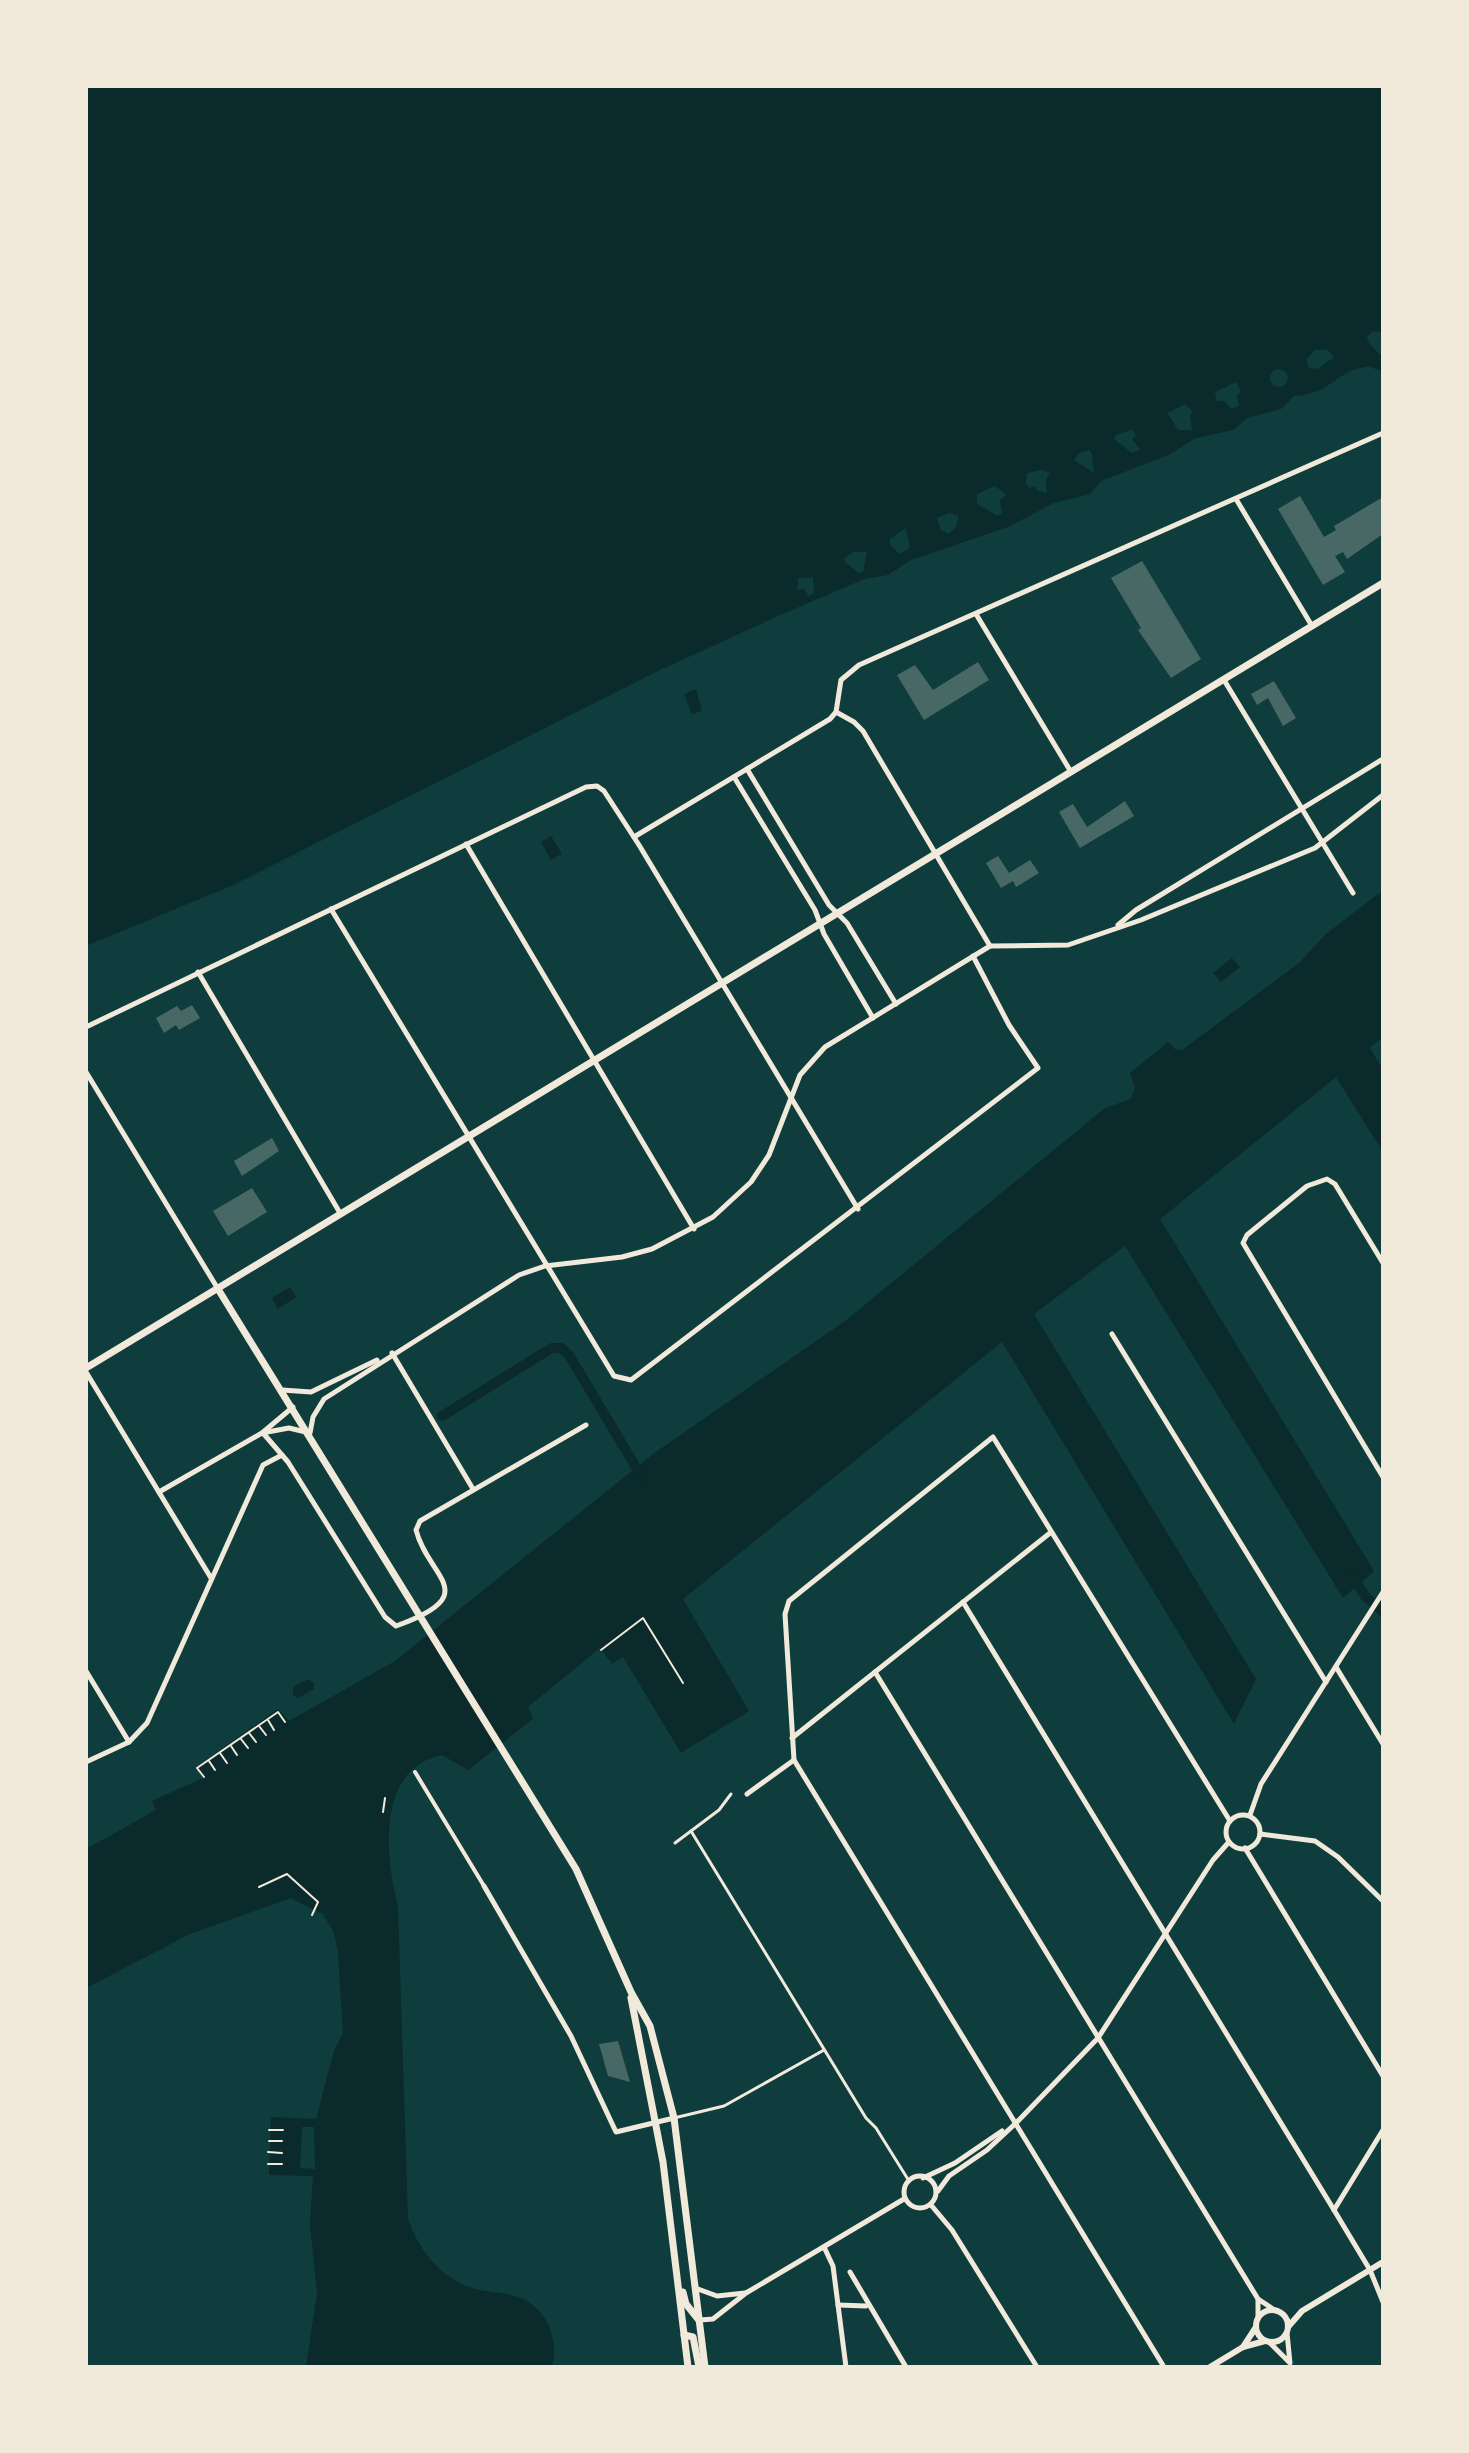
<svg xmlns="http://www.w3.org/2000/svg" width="1469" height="2453" font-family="Roboto,sans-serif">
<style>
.water{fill:#0a2a2b;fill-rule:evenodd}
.pier{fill:#0f3d3e}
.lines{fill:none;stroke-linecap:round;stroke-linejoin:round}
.canal{stroke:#0a2a2b;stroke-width:10}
.building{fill:#486865}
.path{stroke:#f1e9da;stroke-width:2}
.service{stroke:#f1e9da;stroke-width:3}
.pedestrian{stroke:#f1e9da;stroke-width:4}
.minor{stroke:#f1e9da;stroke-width:5}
.tertiary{stroke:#f1e9da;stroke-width:6}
.secondary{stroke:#f1e9da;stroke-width:7}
</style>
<rect width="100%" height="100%" fill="#0f3d3e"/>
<!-- water -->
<g class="water">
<path d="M86,86H1383V371C1377,370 1370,366 1364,367C1336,372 1330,394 1294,396L1281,409L1247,418L1233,430L1196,438L1168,455L1101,481L1090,494L1054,503L1008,527L911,560L888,575L864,579L778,616L660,670L231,886L86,946Z"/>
<path d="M696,689L702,711L692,714L684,694Z"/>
<path d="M551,836L562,854L551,860L541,842Z"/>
<path d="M1383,890V1037L1370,1048L1383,1070V1152L1336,1077L1160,1219L1374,1571L1343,1598L1125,1246L1034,1314L1256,1679L1234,1724L1002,1342L683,1599L749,1711L681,1753L623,1657L612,1664L600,1648L528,1707L533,1719L468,1770L442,1755C376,1768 385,1857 398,1906L408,2219C418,2247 435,2271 462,2284C478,2292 494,2291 511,2295C544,2302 560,2336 552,2367H306L317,2293L310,2225L313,2176L269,2175L271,2117L316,2119L334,2051L343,2033L338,1953L334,1933L323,1914L291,1898L190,1934L86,1988V1849L156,1810L152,1801L203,1778L196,1767L278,1709L289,1721L395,1661L653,1454L845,1321L1105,1108L1131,1099L1135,1088L1130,1073L1168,1042L1176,1050H1182L1299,963L1326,934ZM302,2127H314L315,2169L300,2168Z"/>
<path d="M1232,958L1240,967L1221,982L1213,973Z"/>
<path d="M290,1287L296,1297L278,1309L272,1298Z"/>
<path d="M308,1679L314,1683V1689L298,1698L293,1695V1687Z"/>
</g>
<!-- pier -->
<g class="pier">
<path d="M1372,331L1380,332L1383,336V358L1369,343L1367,337Z"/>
<path d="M1315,350H1328L1334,357L1318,369L1309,368L1306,360Z"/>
<circle cx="1279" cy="378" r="9"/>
<path d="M1236,382L1241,391L1237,396L1239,406L1231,409L1224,401H1217L1215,392Z"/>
<path d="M1185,404L1193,412L1190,416L1192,430H1178L1167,413Z"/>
<path d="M1133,430L1136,436L1132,439L1140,449L1132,453L1114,439L1117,434Z"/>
<path d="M1089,450L1092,454L1094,473L1074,460L1079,453Z"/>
<path d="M1041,470L1050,473L1046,479L1047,493L1038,491L1034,486L1029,488L1026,483L1027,473Z"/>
<path d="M995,486L1006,494L1000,501L1002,513L997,516L977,504V494Z"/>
<path d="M949,513L959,516L956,527L948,534L940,529L937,518Z"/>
<path d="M906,528L910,548L900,554L890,545V539Z"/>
<path d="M854,552H867L863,572L858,573L845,562L844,558Z"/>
<path d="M813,577L814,593L808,596L804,589L797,590L798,578Z"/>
</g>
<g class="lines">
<!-- canal -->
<g class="canal">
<path d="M442,1416L552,1348H561L569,1355L643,1479"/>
<path d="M1351,1574L1365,1596L1383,1612"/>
</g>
</g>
<!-- building -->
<g class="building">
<path d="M1300,496L1324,537L1336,530L1334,526L1383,497V534L1347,559L1343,552L1335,556L1345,572L1323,585L1278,509Z"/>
<path d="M1142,561L1201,659L1171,678L1138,630L1141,628L1111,578Z"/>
<path d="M978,662L989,680L924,720L897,675L915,665L933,690Z"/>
<path d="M1274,681L1296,718L1283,726L1268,698L1257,705L1251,694Z"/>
<path d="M1125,801L1134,816L1080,848L1059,812L1073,804L1087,827Z"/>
<path d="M998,856L1009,873L1030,860L1039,873L1016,887L1013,881L1001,888L986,863Z"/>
<path d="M192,1005L200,1018L179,1030L176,1025L164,1033L156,1018L177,1006L181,1011Z"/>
<path d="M272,1138L279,1151L242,1176L234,1161Z"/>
<path d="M252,1188L267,1212L228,1236L213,1211Z"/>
<path d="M618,2041L630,2082L608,2076L599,2044Z"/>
</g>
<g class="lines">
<!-- path -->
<g class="path">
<path d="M601,1650L643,1618L683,1683"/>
<path d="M268,1720L274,1730"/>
<path d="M259,1726L266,1735"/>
<path d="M249,1733L256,1742"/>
<path d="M241,1739L248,1748"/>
<path d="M231,1746L237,1755"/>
<path d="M220,1753L227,1763"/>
<path d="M209,1761L215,1770"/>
<path d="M204,1777L197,1768L278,1712L285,1722"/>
<path d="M383,1812L385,1798"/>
<path d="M259,1887L287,1874L318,1902L312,1915"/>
<path d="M269,2130H283"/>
<path d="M269,2141H282"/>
<path d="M268,2152L282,2153"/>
<path d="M268,2164H282"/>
</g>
<!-- service -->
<g class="service">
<path d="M691,1831L866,2118L876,2128L909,2181"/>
<path d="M675,1843L719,1810L731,1794"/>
<path d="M674,2118L724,2106L824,2050"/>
</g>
<!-- pedestrian -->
<path class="pedestrian" d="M415,1772L484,1886"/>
<!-- minor -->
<g class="minor">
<path d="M1236,499L1312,626"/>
<path d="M976,614L1071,772"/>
<path d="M1224,680L1353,893"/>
<path d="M836,712L854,722L863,731L990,946"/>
<path d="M747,769L829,905L847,923L896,1004"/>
<path d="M734,777L815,910L824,934L873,1018"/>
<path d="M634,837L830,719L836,712L841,680L859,665L1383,433"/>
<path d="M466,844L694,1229"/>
<path d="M331,909L614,1376L631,1380L1038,1068L1009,1025L973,956"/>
<path d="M1118,925L1136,910L1383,759"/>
<path d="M198,972L340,1213"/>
<path d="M86,1027L586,787L597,786L604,791L639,845L858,1209"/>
<path d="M86,1072L218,1289"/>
<path d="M1383,1263L1335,1184L1327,1179L1307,1186L1247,1235L1243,1243L1383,1477"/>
<path d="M1112,1334L1326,1682"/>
<path d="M392,1353L473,1489"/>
<path d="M86,1372L211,1578"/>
<path d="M282,1390L311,1392L377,1360"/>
<path d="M262,1433L289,1428L310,1433L313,1417L324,1399L519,1275L545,1266L622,1257L652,1249L713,1217L751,1182L769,1155L800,1075L825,1047L990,946L1068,945L1141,920L1315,848L1383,795"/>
<path d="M263,1433L288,1462L385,1617L396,1626C485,1594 428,1578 416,1530L420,1521L586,1425"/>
<path d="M159,1492L262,1433L293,1407"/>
<path d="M963,1602L1334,2210L1370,2270L1383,2302"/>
<path d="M1336,1667L1383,1744"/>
<path d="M86,1671L129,1742"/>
<path d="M875,1672L1258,2299"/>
<path d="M792,1738L1050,1533"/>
<path d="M86,1762L129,1742L147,1723L263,1465L282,1455"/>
<path d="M747,1794L794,1760"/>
<circle cx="1243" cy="1832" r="17"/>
<path d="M1250,1815L1261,1784L1383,1592"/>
<path d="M1260,1834L1315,1841L1338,1857L1383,1901"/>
<path d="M1245,1848L1383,2076"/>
<path d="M484,1886L571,2036L616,2132L674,2118"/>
<circle cx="920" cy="2192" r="16"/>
<path d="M923,2178L955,2163L1002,2131"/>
<path d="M938,2191L949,2176L987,2150L1017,2122L1098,2038L1213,1860L1228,1843"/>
<path d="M931,2205L952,2230L1037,2367"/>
<path d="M1334,2210L1383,2130"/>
<path d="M824,2247L833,2266L846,2367"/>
<path d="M850,2272L906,2367"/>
<path d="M695,2288L717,2296L745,2293"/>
<path d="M838,2305L866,2306"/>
<path d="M1258,2319V2299L1276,2311"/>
<path d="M700,2320L713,2319L746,2293L904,2199"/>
<path d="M1269,2342L1290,2363L1287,2333"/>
<path d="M1164,2367L794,1760L785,1614L789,1601L993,1437L1230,1821"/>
</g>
<!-- tertiary -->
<g class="tertiary">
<circle cx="1272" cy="2326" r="16"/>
<path d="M1288,2327L1302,2311L1383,2262"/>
<path d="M1243,2347L1256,2327"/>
<path d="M1210,2367L1243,2347L1265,2341"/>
</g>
<!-- secondary -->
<g class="secondary">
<path d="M218,1289L576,1869L631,1992L650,2026L674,2118L705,2367"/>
<path d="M86,1368L1383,583"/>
<path d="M631,1998L663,2162L688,2367"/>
<path d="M683,2292L686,2304L698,2319"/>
<path d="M684,2335L693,2337L699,2367"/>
</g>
</g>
<!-- border -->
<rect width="1469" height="2453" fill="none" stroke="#f1e9da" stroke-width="176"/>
</svg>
